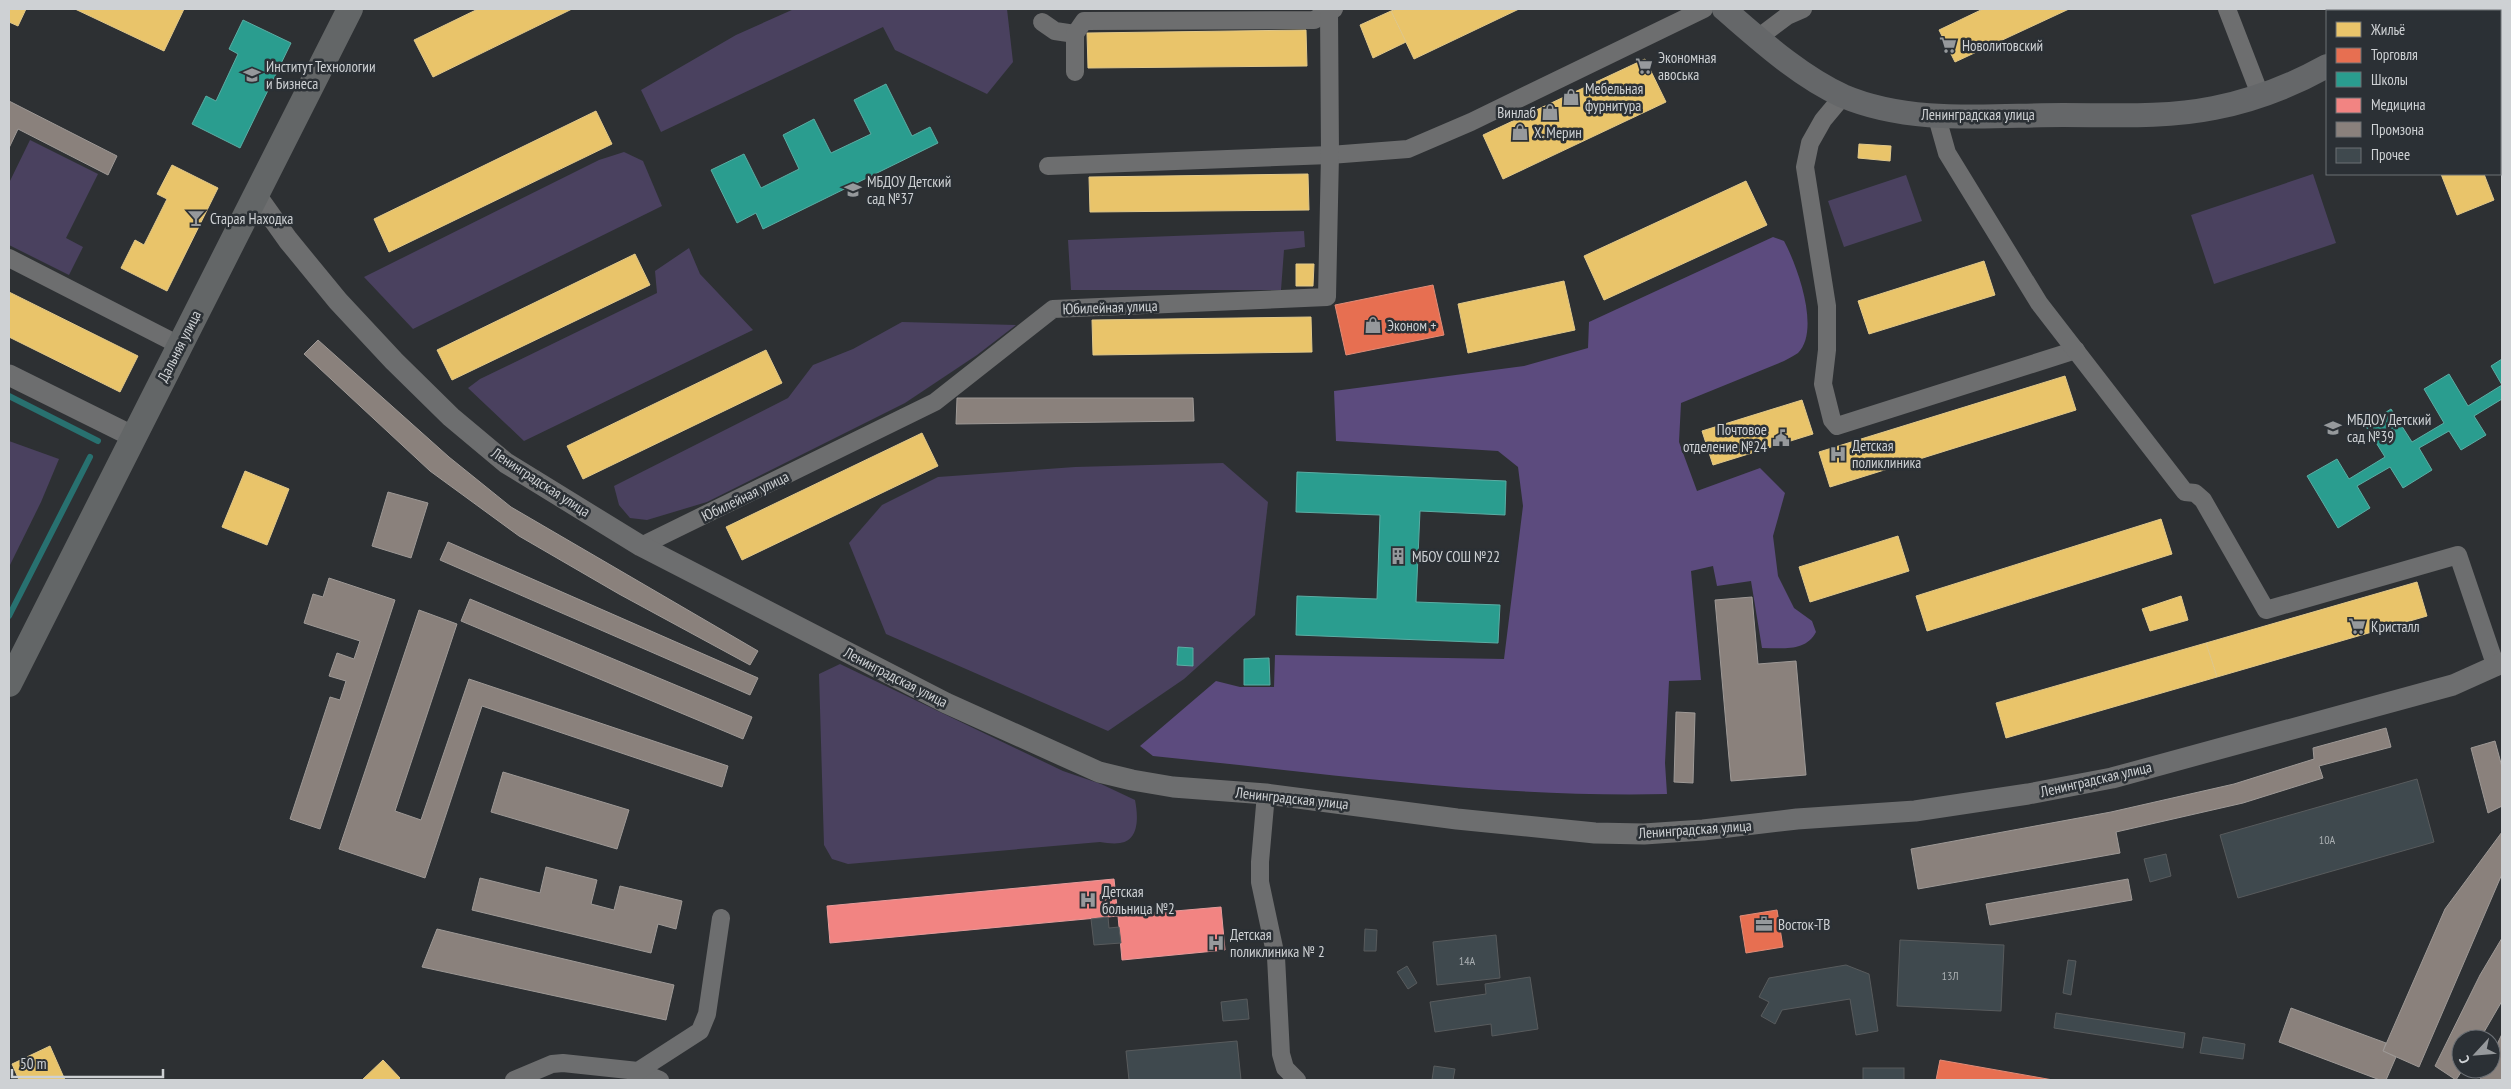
<svg xmlns="http://www.w3.org/2000/svg" width="2511" height="1089" font-family="'PT Sans Narrow',sans-serif">
<style>
.green{fill:#4a415f}
.forest{fill:#5c4b7e}
.homes{fill:#e9c46a;stroke:#e1c88a}
.shops{fill:#e76f51;stroke:#e08c78}
.schools{fill:#2a9d8f;stroke:#5bada4}
.health{fill:#f28482;stroke:#e79b9b}
.industry{fill:#8a817c;stroke:#9e9996}
.lines{fill:none;stroke-linecap:round;stroke-linejoin:round}
.stream{stroke:#287170;stroke-width:6}
.building{fill:#3f494e;stroke:#585b5d}
.minor{stroke:#6d6e6f;stroke-width:18}
.tertiary{stroke:#6d6e6f;stroke-width:21}
.secondary{stroke:#656769;stroke-width:24}
.primary{stroke:#636667;stroke-width:26}
.labels{text-anchor:middle;dominant-baseline:central;stroke-width:5;stroke-linejoin:round;paint-order:stroke}
.number-label{font-size:12px;fill:#aaafb2}
.poi-label{font-size:15px;fill:#ced1d4;stroke:#2b3035;text-anchor:start}
.street-label{font-size:15px;fill:#ced1d4;stroke:#2b3035}
</style>
<rect width="100%" height="100%" fill="#2d3033"/>
<!-- green -->
<g class="green">
<path d="M794,9H1007L1013,62L987,94L895,50L883,27L661,132L641,90L736,35Z"/>
<path d="M30,140L98,174L66,238L83,247L69,275L9,245V183Z"/>
<path d="M624,152L643,161L662,206L413,329L364,277L599,160Z"/>
<path d="M2313,174L2336,243L2214,284L2191,215Z"/>
<path d="M1906,175L1922,221L1844,247L1828,201Z"/>
<path d="M1304,231L1305,247L1284,250L1281,290H1071L1068,240Z"/>
<path d="M689,248L700,274L753,330L524,441L468,388L480,379L657,293L655,271Z"/>
<path d="M902,322L1016,325L977,355L905,403L707,502L647,520L630,518L619,505L614,486L788,398L813,365L853,349Z"/>
<path d="M9,441L59,459L41,502L9,567Z"/>
<path d="M1223,463L1268,502L1255,615L1184,679L1108,731L886,634L849,543L882,505L938,477L1075,467Z"/>
<path d="M840,664L1063,771L1101,784L1135,800C1138,815 1140,840 1120,843C1114,844 1106,843 1100,842L848,864L832,859L824,845L819,674Z"/>
</g>
<!-- forest -->
<path class="forest" d="M1773,237L1784,241C1797,265 1821,330 1798,353C1794,356 1789,358 1784,361L1681,403L1679,442L1697,491L1760,468L1785,493L1773,536L1778,576L1794,608L1812,621L1816,632C1806,652 1782,648 1762,648L1751,581L1717,586L1713,566L1691,571L1701,680L1669,681L1665,763L1667,794C1495,798 1324,773 1153,756L1140,746L1216,681L1240,687H1274L1275,655L1504,659L1523,506L1518,467L1498,451L1336,441L1334,391L1524,366L1588,348L1589,322Z"/>
<!-- homes -->
<g class="homes">
<path d="M9,9H26L18,26L9,22Z"/>
<path d="M75,9H184L164,51Z"/>
<path d="M478,9H572L433,77L414,40Z"/>
<path d="M1397,9H1519L1414,59L1391,11Z"/>
<path d="M1983,9H2069L1955,62L1939,30Z"/>
<path d="M1391,11L1406,42L1373,58L1360,25Z"/>
<path d="M1306,30L1307,66L1088,68L1087,33Z"/>
<path d="M1645,59L1666,102L1503,179L1483,135Z"/>
<path d="M596,111L612,144L389,252L374,219Z"/>
<path d="M1859,144L1891,146L1890,161L1858,158Z"/>
<path d="M172,165L218,188L167,291L121,268L135,240L144,245L167,199L157,194Z"/>
<path d="M1308,174L1309,210L1090,212L1089,177Z"/>
<path d="M2441,174H2484L2494,200L2457,215Z"/>
<path d="M1746,181L1767,225L1604,300L1584,256Z"/>
<path d="M635,254L650,285L452,380L437,350Z"/>
<path d="M1984,261L1995,295L1869,334L1858,301Z"/>
<path d="M1296,264H1314L1313,286H1296Z"/>
<path d="M1564,281L1575,330L1468,353L1458,304Z"/>
<path d="M9,292L138,356L120,392L9,337Z"/>
<path d="M1311,317L1312,352L1093,355L1092,320Z"/>
<path d="M766,350L782,383L583,479L567,446Z"/>
<path d="M2065,376L2076,410L1830,487L1819,452Z"/>
<path d="M1802,400L1813,434L1713,465L1702,431Z"/>
<path d="M922,433L938,466L742,560L726,527Z"/>
<path d="M245,471L289,489L267,545L222,527Z"/>
<path d="M2161,519L2172,554L1927,631L1916,596Z"/>
<path d="M1898,536L1909,571L1810,602L1799,567Z"/>
<path d="M2417,582L2427,616L2217,677L2206,643Z"/>
<path d="M2181,596L2188,620L2150,631L2142,609Z"/>
<path d="M2206,643L2217,677L2006,738L1996,703Z"/>
<path d="M50,1046L65,1080H19L12,1064Z"/>
<path d="M383,1060L400,1078L398,1080H362Z"/>
</g>
<!-- shops -->
<g class="shops">
<path d="M1433,285L1444,335L1346,355L1335,305Z"/>
<path d="M1777,910L1783,947L1746,953L1740,916Z"/>
<path d="M1940,1060L2053,1080H1936Z"/>
</g>
<!-- schools -->
<g class="schools">
<path d="M243,20L291,43L240,148L192,124L206,96L216,101L238,54L229,49Z"/>
<path d="M886,84L912,136L930,127L938,143L763,229L756,213L737,223L711,170L744,154L761,188L799,169L783,135L814,119L831,153L871,134L854,100Z"/>
<path d="M2502,359V385L2491,366Z"/>
<path d="M2449,374L2468,406L2502,385V399L2474,416L2486,435L2461,450L2449,431L2419,448L2432,470L2403,488L2390,467L2357,486L2370,508L2338,528L2307,476L2337,459L2349,479L2385,457L2365,425L2391,409L2412,442L2444,423L2424,389Z"/>
<path d="M1297,472L1506,481L1505,515L1420,511L1416,602L1500,605L1498,643L1296,635L1297,596L1377,599L1380,515L1296,512Z"/>
<path d="M1178,647L1193,648V666L1177,665Z"/>
<path d="M1269,658L1270,685H1244V659Z"/>
</g>
<!-- health -->
<g class="health">
<path d="M1114,879L1118,916L830,943L827,906Z"/>
<path d="M1221,907L1225,950L1122,960L1118,916Z"/>
</g>
<!-- industry -->
<g class="industry">
<path d="M9,101L117,156L108,175L18,129L9,148Z"/>
<path d="M318,340L449,457L511,507L758,651L750,665L619,594L519,536L430,471L304,354Z"/>
<path d="M957,398H1193L1194,421L956,424Z"/>
<path d="M388,492L428,503L411,558L372,546Z"/>
<path d="M448,542L758,678L750,695L440,560Z"/>
<path d="M329,578L395,600L320,829L290,819L330,697L340,700L346,681L329,676L337,653L354,659L360,641L304,623L313,594L323,597Z"/>
<path d="M1752,597L1758,664L1796,661L1806,775L1731,781L1715,600Z"/>
<path d="M470,599L752,717L743,739L461,621Z"/>
<path d="M419,610L457,624L395,811L421,820L469,679L728,766L722,787L482,706L425,878L339,849Z"/>
<path d="M1676,712L1695,713L1693,783L1674,782Z"/>
<path d="M2386,728L2391,747L2319,766L2323,778L2243,803L2116,832L2120,853L1918,889L1911,849L2111,812L2234,784L2314,759L2313,748Z"/>
<path d="M2495,741L2502,767V806L2488,813L2471,748Z"/>
<path d="M503,772L629,810L617,849L491,812Z"/>
<path d="M2502,832V874L2419,1067L2383,1051L2445,909Z"/>
<path d="M546,867L597,880L591,904L614,910L620,886L682,901L676,929L658,924L651,953L472,910L480,878L540,893Z"/>
<path d="M2128,879L2132,900L1990,925L1986,904Z"/>
<path d="M437,929L674,985L666,1020L422,967Z"/>
<path d="M2502,938V1001L2480,1039H2461L2463,1069L2456,1080L2435,1066L2480,975Z"/>
<path d="M2291,1008L2386,1043L2383,1051L2396,1057L2386,1080H2380L2279,1042Z"/>
<path d="M2502,1034V1080H2480L2485,1069H2491V1057Z"/>
</g>
<g class="lines">
<!-- stream -->
<g class="stream">
<path d="M9,396L98,441"/>
<path d="M9,616L90,457"/>
</g>
</g>
<!-- building -->
<g class="building">
<path d="M2417,779L2434,842L2238,898L2220,835Z"/>
<path d="M2166,854L2171,876L2150,882L2144,859Z"/>
<path d="M1108,917L1109,928L1119,927L1121,943L1094,945L1091,919Z"/>
<path d="M1365,929L1377,930L1376,951H1364Z"/>
<path d="M1496,935L1500,978L1437,985L1433,942Z"/>
<path d="M1900,940L2004,945L2001,1011L1897,1006Z"/>
<path d="M2068,960L2076,961L2071,995L2063,993Z"/>
<path d="M1846,965L1869,974L1878,1031L1856,1035L1850,999L1782,1010L1775,1024L1761,1016L1769,1002L1759,997L1769,978Z"/>
<path d="M1407,966L1417,983L1408,989L1397,972Z"/>
<path d="M1530,977L1538,1029L1492,1036L1491,1024L1435,1032L1430,1002L1486,994L1485,984Z"/>
<path d="M1247,999L1249,1019L1223,1021L1221,1002Z"/>
<path d="M2056,1013L2185,1033L2183,1048L2054,1028Z"/>
<path d="M2203,1037L2245,1044L2243,1059L2200,1053Z"/>
<path d="M1237,1041L1241,1080H1129L1126,1051Z"/>
<path d="M1434,1066L1455,1069L1453,1080H1432Z"/>
<rect x="1863" y="1068" width="41" height="12"/>
</g>
<g class="lines">
<!-- minor -->
<g class="minor">
<path d="M2227,9L2261,97"/>
<path d="M1042,22L1055,31L1075,34"/>
<path d="M1758,38L1787,16L1803,9"/>
<path d="M1075,72V34L1084,21L1314,20L1334,9"/>
<path d="M1843,96L1823,120L1810,143L1805,167L1827,306V350L1823,384L1832,420L1837,426L2076,350"/>
<path d="M1936,114L1947,153L2039,303L2185,492L2195,493L2203,500L2266,610L2458,555L2496,667"/>
<path d="M1048,166L1330,155L1408,149L1471,122L1704,9"/>
<path d="M9,258L179,345"/>
<path d="M641,546L935,402L1053,309L1327,297L1330,155L1329,9"/>
<path d="M1266,794L1260,862V882L1276,957L1281,1054L1285,1068L1297,1080"/>
<path d="M638,1071L660,1080"/>
<path d="M514,1080L552,1064L563,1063L638,1071L700,1031L707,1014L721,918"/>
</g>
<!-- tertiary -->
<g class="tertiary">
<path d="M256,195L288,240L338,301L394,361L451,417L506,463L641,546L946,703L1099,772L1132,780L1173,787L1266,794L1457,819L1595,833L1644,834L1703,830L1797,819L1915,811L2028,794L2112,778L2453,685L2502,663"/>
<path d="M9,375L134,437"/>
</g>
<!-- secondary -->
<g class="secondary">
<path d="M1724,9C1760,40 1799,76 1843,96C1911,125 1991,115 2063,115C2113,115 2165,118 2214,108C2255,100 2291,86 2327,66"/>
<path d="M2414,11L2416,9"/>
</g>
<!-- primary -->
<path class="primary" d="M9,684L350,9"/>
</g>
<!-- icons -->
<defs>
<g id="supermarket-bare" transform="scale(1.35)"><path d="M-6-5.5h2.5l.6 2H6L4.5 2H-2.5L-4.4-4H-6ZM-1.5 3.2a1.3 1.3 0 1 0 .1 0ZM3 3.2a1.3 1.3 0 1 0 .1 0Z" fill="#96999c" stroke="#2b3035" stroke-width="2.5" paint-order="stroke"/></g>
<g id="university-bare" transform="scale(1.35)"><path d="M0-5L7-2L0 1L-7-2ZM-4 1L0 2.5L4 1V4Q0 6-4 4Z" fill="#96999c" stroke="#2b3035" stroke-width="2.5" paint-order="stroke"/></g>
<g id="shop-bare" transform="scale(1.35)"><path d="M-5-2.5h2.3a2.7 3.5 0 0 1 5.4 0H5L5.5 6h-11ZM-1.5-2.5h3a1.5 2.3 0 0 0-3 0Z" fill="#96999c" stroke="#2b3035" stroke-width="2.5" paint-order="stroke"/></g>
<g id="school-bare" transform="scale(1.35)"><path d="M0-5L7-2L0 1L-7-2ZM-4 1L0 2.5L4 1V4Q0 6-4 4Z" fill="#96999c" stroke="#2b3035" stroke-width="2.5" paint-order="stroke"/></g>
<g id="bar-bare" transform="scale(1.35)"><path d="M-6-5H6L.8 .8V4.5H3.5V6h-7V4.5H-.8V.8Z" fill="#96999c" stroke="#2b3035" stroke-width="2.5" paint-order="stroke"/></g>
<g id="civic-bare" transform="scale(1.35)"><path d="M-.6-6.5H3V-4.5H.6V-3L4-1V1h2V6H-6V1h2V-1L-.6-3ZM-1.2 2.5V6h2.4V2.5Z" fill="#96999c" stroke="#2b3035" stroke-width="2.5" paint-order="stroke"/></g>
<g id="hospital-bare" transform="scale(1.35)"><path d="M-5-5h3v3.5h4V-5h3V5h-3V1.5h-4V5h-3Z" fill="#96999c" stroke="#2b3035" stroke-width="2.5" paint-order="stroke"/></g>
<g id="building-bare" transform="scale(1.35)"><path d="M-4-6H4V6H1V3H-1V6H-4ZM-2.5-4.3h1.7v1.8h-1.7ZM.8-4.3h1.7v1.8H.8ZM-2.5-1h1.7V.8h-1.7ZM.8-1h1.7V.8H.8Z" fill="#96999c" stroke="#2b3035" stroke-width="2.5" paint-order="stroke"/></g>
<g id="office-bare" transform="scale(1.35)"><path d="M-6-3h4V-5.5h4V-3h4V5H-6ZM-1-4.5V-3h2v-1.5ZM-6 0V1H6V0Z" fill="#96999c" stroke="#2b3035" stroke-width="2.5" paint-order="stroke"/></g>
</defs>
<g fill-rule="evenodd">
<use href="#supermarket-bare" x="1948" y="45"/>
<use href="#supermarket-bare" x="1644" y="66"/>
<use href="#university-bare" x="252" y="75"/>
<use href="#shop-bare" x="1571" y="97"/>
<use href="#shop-bare" x="1550" y="112"/>
<use href="#shop-bare" x="1520" y="132"/>
<use href="#school-bare" x="853" y="190"/>
<use href="#bar-bare" x="196" y="218"/>
<use href="#shop-bare" x="1373" y="325"/>
<use href="#school-bare" x="2333" y="428"/>
<use href="#civic-bare" x="1781" y="438"/>
<use href="#hospital-bare" x="1838" y="454"/>
<use href="#building-bare" x="1398" y="556"/>
<use href="#supermarket-bare" x="2357" y="626"/>
<use href="#hospital-bare" x="1088" y="900"/>
<use href="#office-bare" x="1764" y="924"/>
<use href="#hospital-bare" x="1216" y="943"/>
</g>
<g class="labels">
<!-- number labels -->
<g class="number-label">
<text x="2327" y="839">10А</text>
<text x="1467" y="960">14А</text>
<text x="1950" y="975">13Л</text>
</g>
<!-- poi labels -->
<g class="poi-label">
<text x="1962" y="45">Новолитовский</text>
<text x="1658" y="57">Экономная<tspan x="1658" dy="17">авоська</tspan></text>
<text x="266" y="66">Институт Технологии<tspan x="266" dy="17">и Бизнеса</tspan></text>
<text x="1585" y="88">Мебельная<tspan x="1585" dy="17">фурнитура</tspan></text>
<text x="1536" y="112" text-anchor="end">Винлаб</text>
<text x="1534" y="132">Х. Мерин</text>
<text x="867" y="181">МБДОУ Детский<tspan x="867" dy="17">сад №37</tspan></text>
<text x="210" y="218">Старая Находка</text>
<text x="1387" y="325">Эконом +</text>
<text x="2347" y="419">МБДОУ Детский<tspan x="2347" dy="17">сад №39</tspan></text>
<text x="1767" y="429" text-anchor="end">Почтовое<tspan x="1767" dy="17">отделение №24</tspan></text>
<text x="1852" y="445">Детская<tspan x="1852" dy="17">поликлиника</tspan></text>
<text x="1412" y="556">МБОУ СОШ №22</text>
<text x="2371" y="626">Кристалл</text>
<text x="1102" y="891">Детская<tspan x="1102" dy="17">больница №2</tspan></text>
<text x="1778" y="924">Восток-ТВ</text>
<text x="1230" y="934">Детская<tspan x="1230" dy="17">поликлиника № 2</tspan></text>
</g>
<!-- street labels -->
<g class="street-label">
<text x="1978" y="114">Ленинградская улица</text>
<text transform="translate(1110 307) rotate(-2)">Юбилейная улица</text>
<text transform="translate(179 346) rotate(-63)">Дальняя улица</text>
<text transform="translate(541 482) rotate(33)">Ленинградская улица</text>
<text transform="translate(745 496) rotate(-26)">Юбилейная улица</text>
<text transform="translate(896 677) rotate(27)">Ленинградская улица</text>
<text transform="translate(2096 779) rotate(-13)">Ленинградская улица</text>
<text transform="translate(1292 798) rotate(6)">Ленинградская улица</text>
<text transform="translate(1695 829) rotate(-4)">Ленинградская улица</text>
</g>
</g>
<!-- border -->
<rect width="2511" height="1089" fill="none" stroke="#ced1d4" stroke-width="20"/>
<!-- legend -->
<rect x="2326" y="10" width="175" height="165" fill="#2b3035" stroke="#6c7075"/>
<rect x="2336" y="22" width="25" height="15" fill="#e9c46a" stroke="#6c7075"/>
<text x="2371" y="35" font-size="15" fill="#ced1d4">Жильё</text>
<rect x="2336" y="48" width="25" height="15" fill="#e76f51" stroke="#6c7075"/>
<text x="2371" y="60" font-size="15" fill="#ced1d4">Торговля</text>
<rect x="2336" y="72" width="25" height="15" fill="#2a9d8f" stroke="#6c7075"/>
<text x="2371" y="85" font-size="15" fill="#ced1d4">Школы</text>
<rect x="2336" y="98" width="25" height="15" fill="#f28482" stroke="#6c7075"/>
<text x="2371" y="110" font-size="15" fill="#ced1d4">Медицина</text>
<rect x="2336" y="122" width="25" height="15" fill="#8a817c" stroke="#6c7075"/>
<text x="2371" y="135" font-size="15" fill="#ced1d4">Промзона</text>
<rect x="2336" y="148" width="25" height="15" fill="#3f494e" stroke="#6c7075"/>
<text x="2371" y="160" font-size="15" fill="#ced1d4">Прочее</text>
<!-- north arrow -->
<g transform="translate(2476 1054) rotate(244)"><circle r="24" fill="#2b3035" stroke="#6c7075"/>
<path d="M0-4L9 19L0 12L-9 19Z" fill="#96999c"/>
<text y="-8" font-size="14" font-weight="bold" text-anchor="middle" fill="#ced1d4">С</text>
</g>
<!-- scale -->
<path d="M12 1069v8h151v-8" fill="none" stroke="#ced1d4" stroke-width="2.5"/>
<text x="20" y="1069" font-size="15" fill="#ced1d4" stroke="#2b3035" stroke-width="4" paint-order="stroke">50 m</text>
</svg>
